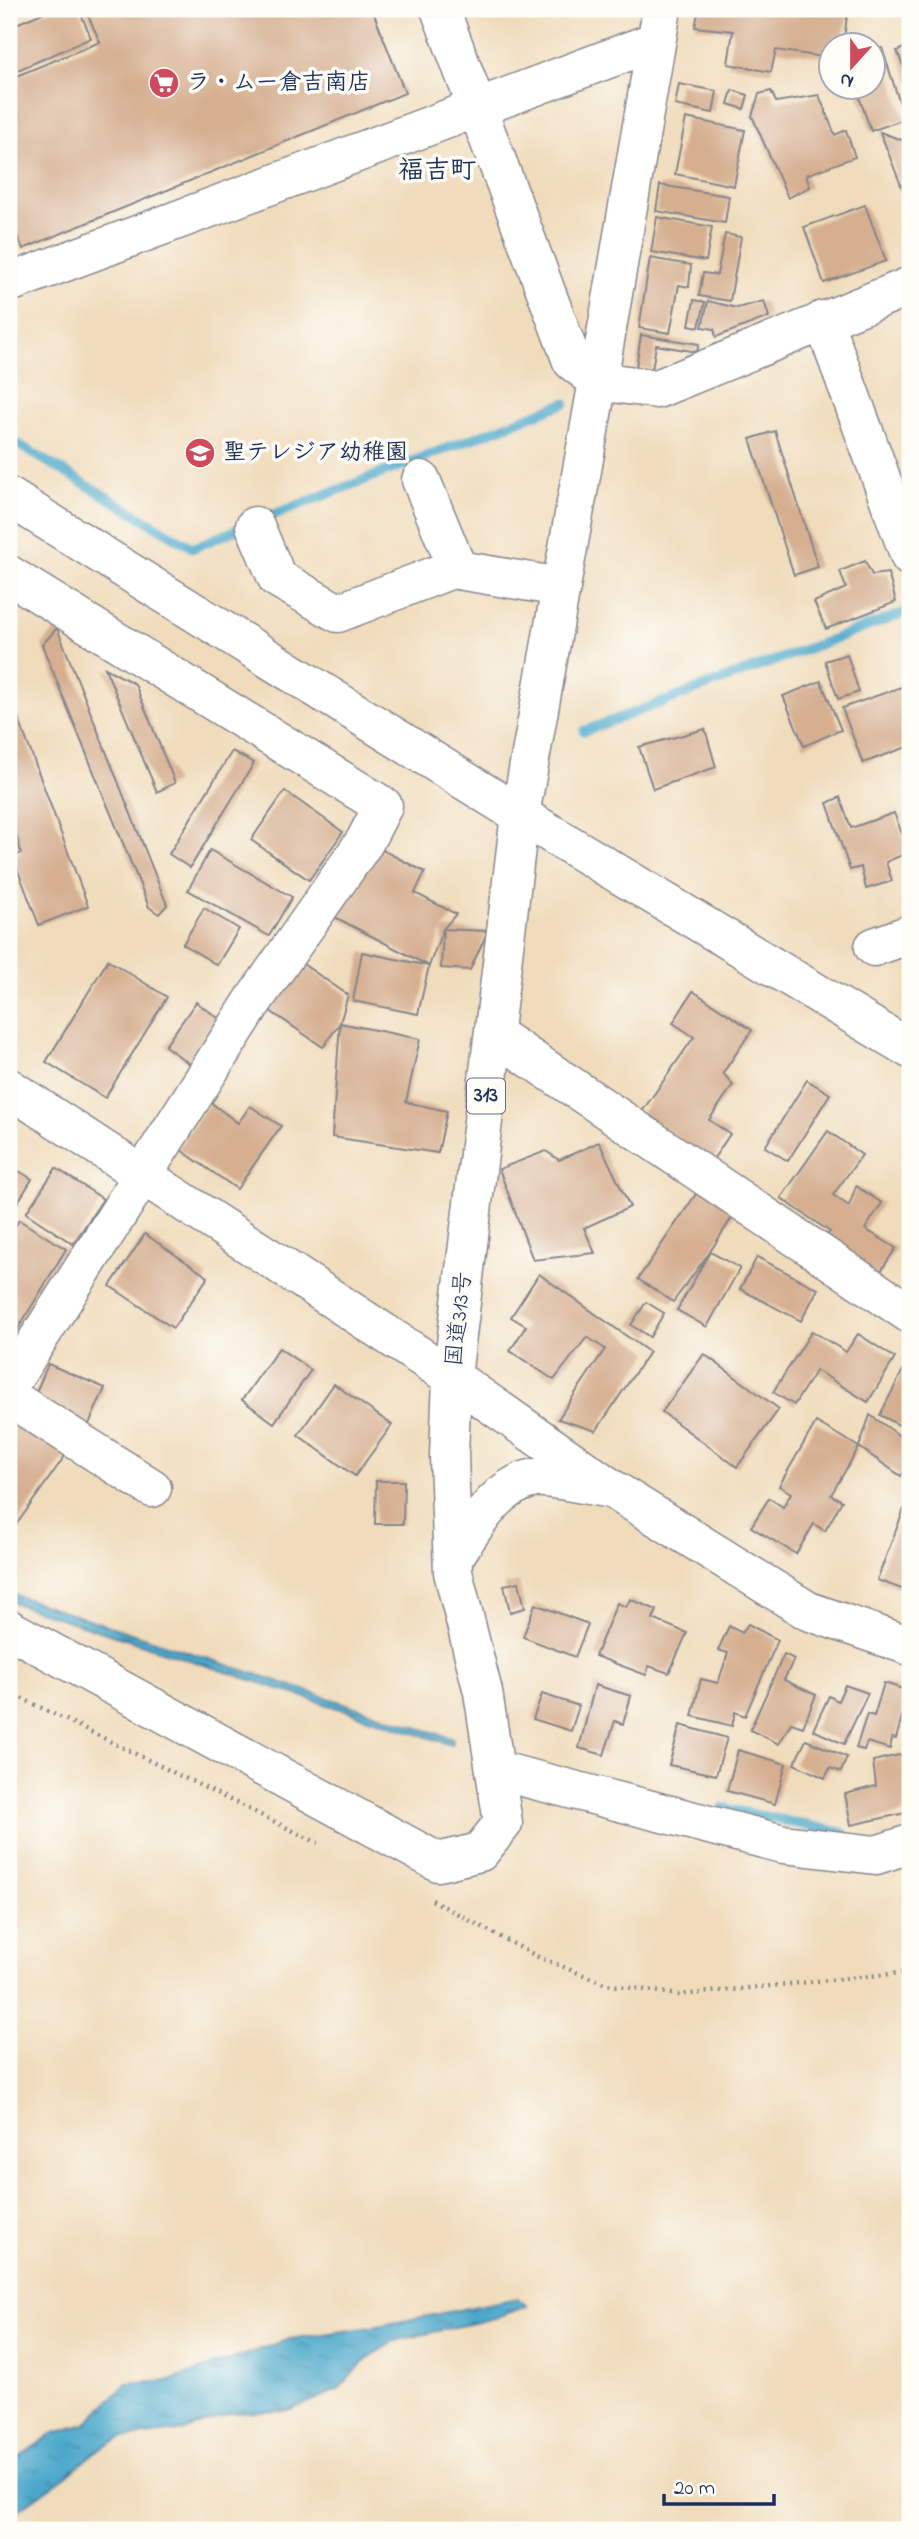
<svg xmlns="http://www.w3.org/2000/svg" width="919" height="2539" font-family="'Indie Flower','Klee One',sans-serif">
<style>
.water{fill:url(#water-ripples);stroke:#346c94;stroke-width:2}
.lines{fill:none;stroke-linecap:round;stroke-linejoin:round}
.stream{stroke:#4ca8ca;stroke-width:10}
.building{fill:#d5af90}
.minor-casing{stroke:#86868c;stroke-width:41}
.major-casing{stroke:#86868c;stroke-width:41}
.highway-casing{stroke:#86868c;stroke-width:41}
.path{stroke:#86868c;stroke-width:4.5;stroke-dasharray:2 5;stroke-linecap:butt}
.minor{stroke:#fff;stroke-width:38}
.major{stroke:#fff;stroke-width:38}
.highway{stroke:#fff;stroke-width:38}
.labels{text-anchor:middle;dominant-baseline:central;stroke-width:7;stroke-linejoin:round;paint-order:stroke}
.shield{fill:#fdfcf7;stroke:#5f6c8c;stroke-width:2}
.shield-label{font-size:21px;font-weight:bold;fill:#1b2f5e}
.poi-label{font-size:23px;font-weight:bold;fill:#1b2f5e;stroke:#fdfcf7;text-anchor:start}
.street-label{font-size:23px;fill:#1b2f5e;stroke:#fdfcf7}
.quarter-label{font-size:26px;font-weight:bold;fill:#1b2f5e;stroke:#fdfcf7}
</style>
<defs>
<pattern id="water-ripples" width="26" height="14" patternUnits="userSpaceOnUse" patternTransform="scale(1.75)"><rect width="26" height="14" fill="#4ca8ca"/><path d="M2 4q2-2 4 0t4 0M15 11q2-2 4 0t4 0" fill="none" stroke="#3e89a7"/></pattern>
</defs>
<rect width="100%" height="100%" fill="#fdfcf7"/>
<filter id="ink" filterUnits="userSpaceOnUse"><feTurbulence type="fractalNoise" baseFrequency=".0143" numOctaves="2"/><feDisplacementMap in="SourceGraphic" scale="14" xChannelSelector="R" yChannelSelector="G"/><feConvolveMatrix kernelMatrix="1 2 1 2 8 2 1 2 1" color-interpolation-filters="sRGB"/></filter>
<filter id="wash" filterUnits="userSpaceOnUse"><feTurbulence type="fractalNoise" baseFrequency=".00686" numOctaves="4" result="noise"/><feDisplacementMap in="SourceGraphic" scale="28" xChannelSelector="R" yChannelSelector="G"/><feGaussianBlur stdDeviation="1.57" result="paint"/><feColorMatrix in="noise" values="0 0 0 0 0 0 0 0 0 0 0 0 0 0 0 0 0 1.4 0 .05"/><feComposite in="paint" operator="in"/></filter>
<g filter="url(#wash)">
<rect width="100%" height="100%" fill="#f0dcbb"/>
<!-- water -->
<g class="water">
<path d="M12,1594L453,1739L452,1745L11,1602Z"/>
<path d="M517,2298L527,2306L495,2318L394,2341L364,2361L338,2390L288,2411L230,2413L186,2430L120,2438L96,2451L65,2477L9,2517V2464L54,2433L86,2424L126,2384L169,2381L290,2339L378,2326Z"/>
</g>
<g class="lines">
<!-- stream -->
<g class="stream">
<path d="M9,439L193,548L240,528"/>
<path d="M270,516L565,403"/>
<path d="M584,731L907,612"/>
<path d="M723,1808L843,1833"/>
</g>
</g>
<g id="blocks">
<!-- building -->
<g class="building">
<path d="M52,9H79L91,38L9,74V27Z"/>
<path d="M85,9H372L405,93L23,249L9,217V79L100,42Z"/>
<path d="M699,9H848L843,46H831V58L776,50L771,72L728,64L733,31L695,27Z"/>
<path d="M910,45V83L897,51Z"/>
<path d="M882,48L905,119L871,131L856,88H874V51Z"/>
<path d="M679,84L717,91L713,113L675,105Z"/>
<path d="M732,90L748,95L744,109L728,104Z"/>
<path d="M771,91L776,102L819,95L835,135L846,130L855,157L806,175L810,187L788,198L752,116L759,94Z"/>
<path d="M686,118L745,130L734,186L675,174Z"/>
<path d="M880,132L910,143V208Z"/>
<path d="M660,185L729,196L725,223L656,211Z"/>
<path d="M865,205L886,261L824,283L804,227Z"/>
<path d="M657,217L712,227L706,261L651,252Z"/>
<path d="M725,234L741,237L730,301L699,296L703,273L717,275Z"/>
<path d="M650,258L691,265L689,287L679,285L670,333L639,328Z"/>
<path d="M694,300L705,302L699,327L689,325Z"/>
<path d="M708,301L737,308L764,301L769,317L716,337L714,329L702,327Z"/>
<path d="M641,335L699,344L697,352L656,345L652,370L636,367Z"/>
<path d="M775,431L818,567L794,575L750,439Z"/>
<path d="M865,561L872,575L888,573L896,602L826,629L814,602L846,588L840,571Z"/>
<path d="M57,628L167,905L159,914L149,907L42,645Z"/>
<path d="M847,654L859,692L838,699L825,661Z"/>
<path d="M105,668L135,684L175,783L157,792Z"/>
<path d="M821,681L841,730L804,746L783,696Z"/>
<path d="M910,684V700L906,702L910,717V746L863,763L842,708Z"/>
<path d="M9,693L88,906L39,925L13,858L21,853L14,826L9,827Z"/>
<path d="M705,729L716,767L653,789L639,747Z"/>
<path d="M232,751L254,763L190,868L169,854Z"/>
<path d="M285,791L343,832L309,880L251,840Z"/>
<path d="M840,797L851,828L894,813L909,852L886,862L892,881L866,889L861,867L850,870L827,803Z"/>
<path d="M365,841L425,872L415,893L456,914L443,929L488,931L470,970L441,968L443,929L429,966L418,1014L353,1001L362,952L429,966L327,913Z"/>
<path d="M210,850L292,897L269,936L188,890Z"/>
<path d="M204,908L239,929L217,965L183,944Z"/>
<path d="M287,953L348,995L340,1023L323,1047L254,1000Z"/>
<path d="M108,960L167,997L105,1098L46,1062Z"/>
<path d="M693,991L752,1030L723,1073L733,1085L709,1120L730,1134L712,1161L641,1113L694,1037L673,1023Z"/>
<path d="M196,1002L221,1020L190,1064L165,1046Z"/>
<path d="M340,1023L420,1039L406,1102L447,1111L438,1153L332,1137Z"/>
<path d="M807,1080L830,1094L788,1161L765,1147Z"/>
<path d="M210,1102L238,1123L250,1106L281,1126L237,1189L178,1148Z"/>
<path d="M828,1131L862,1155L833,1195L849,1206L856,1186L882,1203L865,1229L896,1248L877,1277L821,1241L830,1232L781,1198Z"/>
<path d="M599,1142L630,1207L584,1228L595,1253L533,1260L499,1169L546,1151L559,1160Z"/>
<path d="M9,1165L32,1179L9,1217Z"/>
<path d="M56,1168L103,1199L73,1244L26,1213Z"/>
<path d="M707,1178L742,1202L710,1252L740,1268L707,1327L677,1310L710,1252L673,1302L638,1279Z"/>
<path d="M19,1220L66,1249L9,1344V1237Z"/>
<path d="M145,1234L208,1277L173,1328L110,1286Z"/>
<path d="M757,1257L818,1289L801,1321L740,1289Z"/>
<path d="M539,1274L649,1352L596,1431L558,1419L605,1349L587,1337L554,1380L510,1351L526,1326L511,1317Z"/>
<path d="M646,1302L664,1313L650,1337L631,1325Z"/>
<path d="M812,1331L846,1352L858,1334L895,1358L868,1402L816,1370L794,1405L773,1392Z"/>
<path d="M279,1348L311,1370L274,1423L242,1400Z"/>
<path d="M704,1354L779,1409L737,1467L662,1412Z"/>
<path d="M48,1364L105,1388L85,1433L29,1409Z"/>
<path d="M904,1368L910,1371V1431L880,1415Z"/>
<path d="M334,1384L392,1425L355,1476L298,1435Z"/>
<path d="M9,1412L67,1453L9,1535Z"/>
<path d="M870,1415L910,1443V1463L901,1476L859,1447Z"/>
<path d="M816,1422L859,1447L831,1495L842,1501L825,1531L814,1524L796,1554L751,1527L769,1498L783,1507L791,1493L779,1486Z"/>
<path d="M376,1481H404L403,1524H375Z"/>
<path d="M904,1509L910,1511V1592L877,1580Z"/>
<path d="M519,1582L525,1608L510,1612L504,1585Z"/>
<path d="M630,1599L657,1610L653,1619L687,1633L669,1673L649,1666L646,1675L595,1656L617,1603L626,1607Z"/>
<path d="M535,1604L588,1624L575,1657L523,1637Z"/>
<path d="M748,1624L778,1640L745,1716L735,1712L732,1726L692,1716L701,1679L718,1683L728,1653L718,1650L729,1626L742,1633Z"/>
<path d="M784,1654L794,1659L784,1680L816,1695L803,1727L791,1723L779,1744L750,1730Z"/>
<path d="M884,1683L909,1691L896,1739L892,1738L890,1749L867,1742L864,1750L856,1748L867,1714L874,1716Z"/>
<path d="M595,1685L631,1696L623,1724L615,1721L604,1755L579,1748Z"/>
<path d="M845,1685L868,1693L844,1744L813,1730L829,1696L838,1701Z"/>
<path d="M542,1694L579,1706L571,1731L533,1719Z"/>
<path d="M680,1725L727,1738L716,1775L669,1765Z"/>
<path d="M806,1740L847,1757L841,1772L830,1768L825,1778L794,1764Z"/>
<path d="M738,1750L786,1764L775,1804L727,1791Z"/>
<path d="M903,1754L910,1789V1812L851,1825L845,1794L876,1786L873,1761Z"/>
</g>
</g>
</g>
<g filter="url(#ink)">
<use href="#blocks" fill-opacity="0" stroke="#86868c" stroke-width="2"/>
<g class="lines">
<!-- minor casing -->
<g class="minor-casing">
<g id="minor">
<path d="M440,9L572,361L598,381L657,389L910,286"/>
<path d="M9,283L656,41"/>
<path d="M823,320L910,557"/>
<path d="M421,480L458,570"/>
<path d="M255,526L277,578L338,613L452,569L561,587"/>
<path d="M9,575L383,806L365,841L254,1000L9,1385"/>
<path d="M520,815L598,381L662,9"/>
<path d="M874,947L910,934"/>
<path d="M494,1034L910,1314"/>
<path d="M9,1088L452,1377L449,1456L453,1572L483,1692L503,1823L480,1852L438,1862L9,1629"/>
<path d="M9,1397L152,1488"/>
<path d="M496,1770L783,1844L876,1855L910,1844"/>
</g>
</g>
<!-- major casing -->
<g class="major-casing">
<path id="major" d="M9,497L520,815"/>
</g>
<!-- highway casing -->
<g class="highway-casing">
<g id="highway">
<path d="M910,1049L520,815L452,1377L612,1489L808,1611L910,1646"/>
<path d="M454,1557C474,1528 496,1485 535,1478C548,1476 591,1486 606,1488"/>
</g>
</g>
<!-- path -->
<g class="path">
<path d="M9,1692L318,1843"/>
<path d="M432,1900L536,1956L606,1984L680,1995L910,1972"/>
</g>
<!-- minor -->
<use href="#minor" class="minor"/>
<!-- major -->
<use href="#major" class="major"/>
<!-- highway -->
<use href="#highway" class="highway"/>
</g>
</g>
<!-- icons -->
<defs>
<g id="supermarket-disc" transform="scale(1.575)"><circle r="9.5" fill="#d1495b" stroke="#fdfcf7"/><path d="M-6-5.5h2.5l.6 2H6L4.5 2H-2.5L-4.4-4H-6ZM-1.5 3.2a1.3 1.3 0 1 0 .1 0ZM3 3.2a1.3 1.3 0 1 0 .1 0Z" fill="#fff"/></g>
<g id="school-disc" transform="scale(1.575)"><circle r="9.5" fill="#d1495b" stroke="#fdfcf7"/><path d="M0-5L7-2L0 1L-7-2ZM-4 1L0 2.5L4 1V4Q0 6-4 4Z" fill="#fff"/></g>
</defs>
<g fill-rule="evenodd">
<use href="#supermarket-disc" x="164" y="83"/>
<use href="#school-disc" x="200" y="453"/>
</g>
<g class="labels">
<!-- shield labels -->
<rect class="shield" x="467" y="1078.5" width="38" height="35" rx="5"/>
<g class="shield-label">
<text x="486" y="1096">313</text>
</g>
<!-- poi labels -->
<g class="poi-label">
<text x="187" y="83">ラ・ムー倉吉南店</text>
<text x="223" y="453">聖テレジア幼稚園</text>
</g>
<!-- street labels -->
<g class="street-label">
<text transform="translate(460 1319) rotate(-84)">国道313号</text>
</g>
<!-- quarter labels -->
<g class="quarter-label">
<text x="437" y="172">福吉町</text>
</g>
</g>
<!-- margin -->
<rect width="919" height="2539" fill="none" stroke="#fdfcf7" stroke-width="35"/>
<!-- north arrow -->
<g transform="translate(852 66) rotate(201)"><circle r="33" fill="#fdfcf7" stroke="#a3aaba" stroke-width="2"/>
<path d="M0-5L12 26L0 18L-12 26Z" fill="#d1495b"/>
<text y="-10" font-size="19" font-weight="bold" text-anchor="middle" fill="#1b2f5e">N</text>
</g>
<!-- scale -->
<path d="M664 2494v10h110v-10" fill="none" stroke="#1b2f5e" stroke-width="3.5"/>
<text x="674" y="2494" font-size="21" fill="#1b2f5e" stroke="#fdfcf7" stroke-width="5" paint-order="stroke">20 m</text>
</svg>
